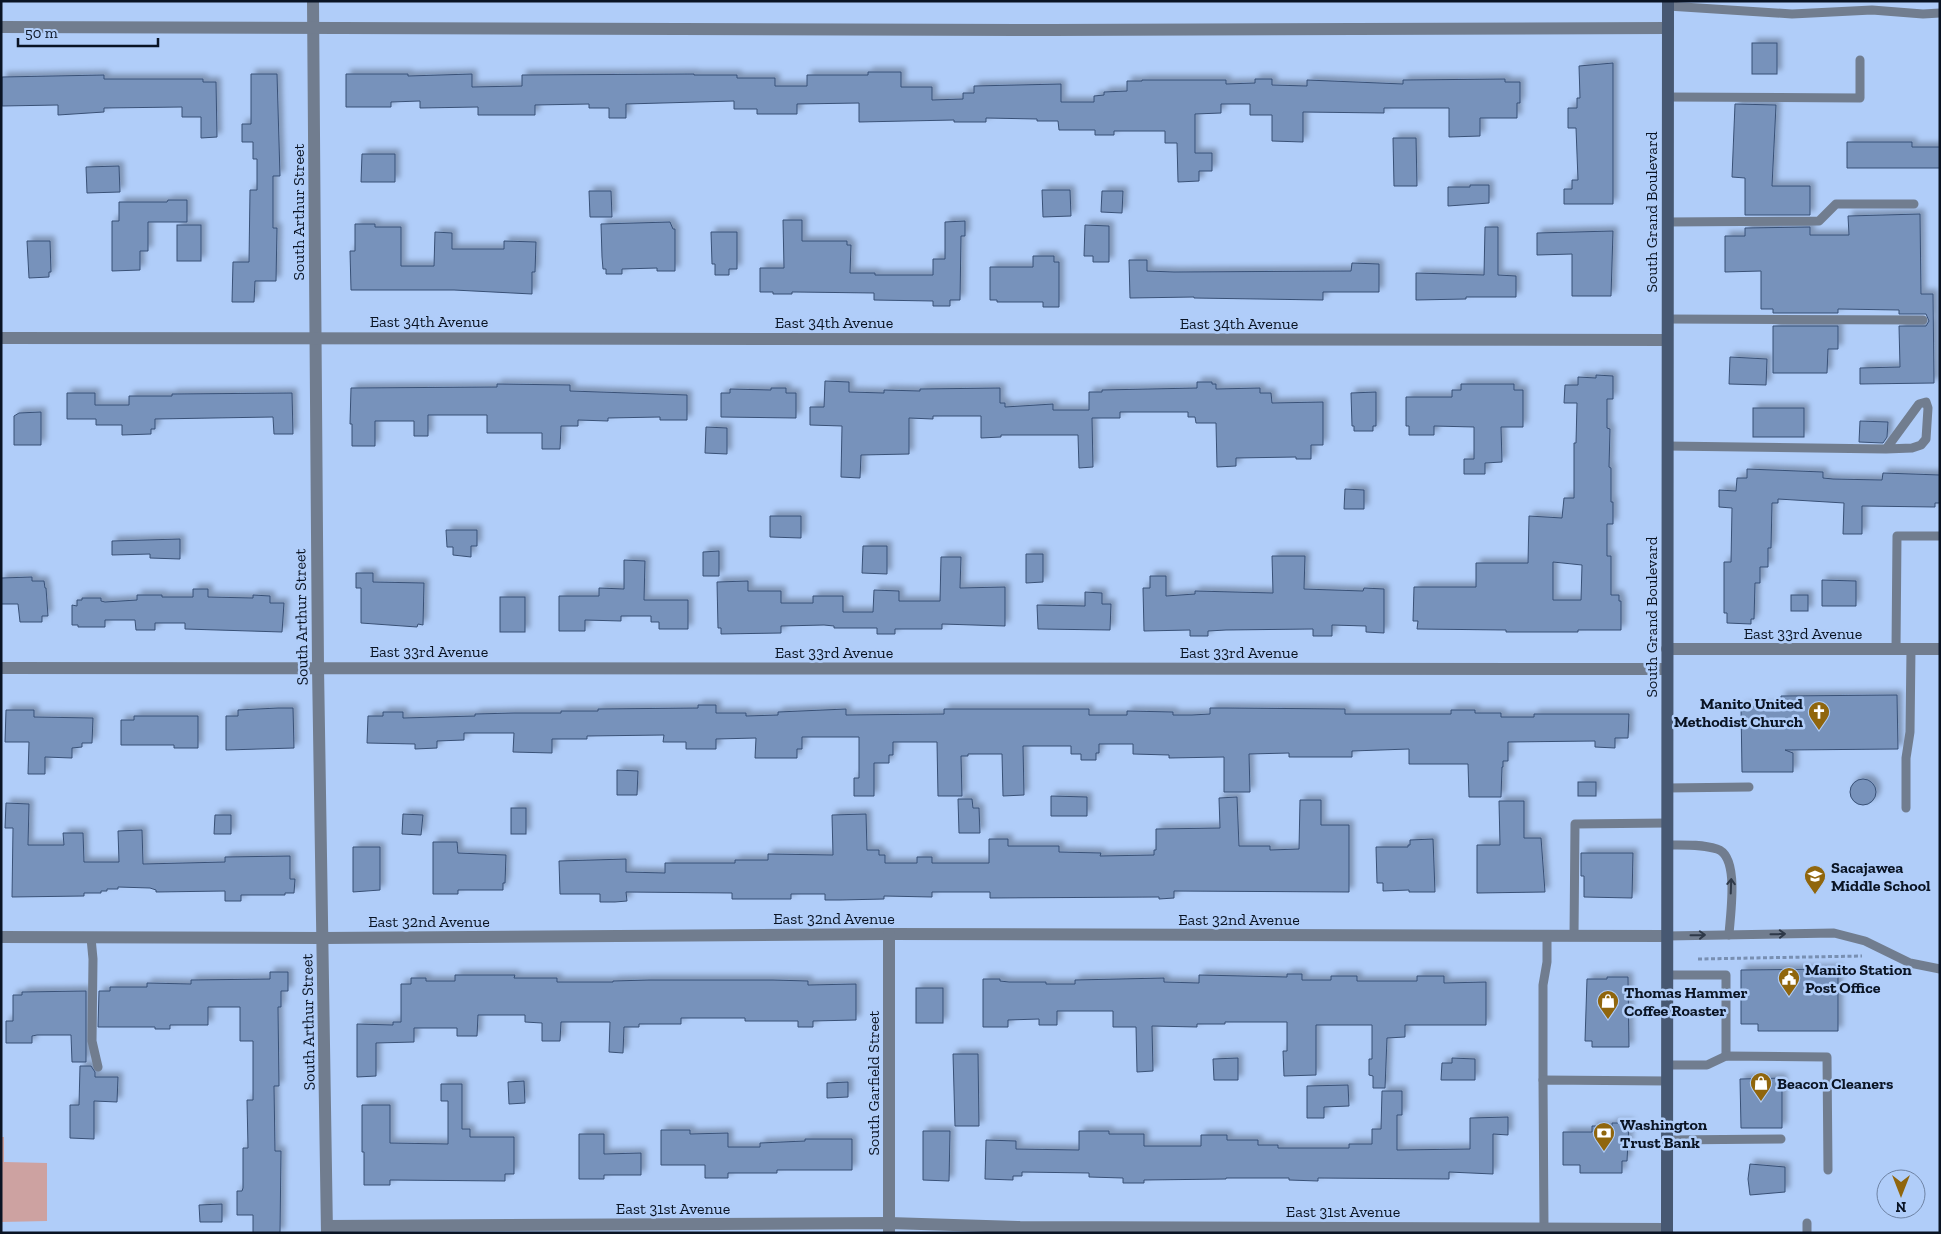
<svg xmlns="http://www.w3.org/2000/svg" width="1941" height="1234" font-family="'Zilla Slab',serif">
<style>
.green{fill:#cda2a1}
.building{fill:#7792bb;stroke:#395177;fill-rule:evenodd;filter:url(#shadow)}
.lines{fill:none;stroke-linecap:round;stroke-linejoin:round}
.path{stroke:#788fb2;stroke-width:3;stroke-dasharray:4 2.5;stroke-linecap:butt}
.service{stroke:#717d8f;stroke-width:9}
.minor{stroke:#717d8f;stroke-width:12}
.secondary{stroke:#475872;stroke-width:12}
.oneway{stroke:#2e3949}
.labels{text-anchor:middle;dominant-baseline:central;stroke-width:5;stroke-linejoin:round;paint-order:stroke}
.street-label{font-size:16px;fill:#0a1424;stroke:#b0cdf9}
.poi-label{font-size:16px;font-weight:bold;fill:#0a1424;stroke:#b0cdf9;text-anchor:start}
</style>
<defs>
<filter id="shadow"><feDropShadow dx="4.5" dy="-4.5" stdDeviation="2.5" flood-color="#0004"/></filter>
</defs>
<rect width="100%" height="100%" fill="#b0cdf9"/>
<!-- green -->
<path class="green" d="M1,1137H4V1162L47,1163V1221L1,1222Z"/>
<!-- building -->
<g class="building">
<rect x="1752" y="43" width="25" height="31"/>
<path d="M1613,63V204H1564V189H1572V180H1578L1576,128H1568V108H1577V98H1580L1579,66Z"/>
<path d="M868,72H901V87H932V100L963,99V93H974V86L1061,84V102H1094V96L1104,95V92L1127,91V81H1142V80H1226V84L1255,83V79H1272V85L1307,86V80L1403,84V80L1505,79V82H1520V103H1517V118H1480V136L1449,137V108H1384V113L1303,112V142L1272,141V115H1250V104H1221V113L1195,114V153H1212V171H1199V181L1178,182L1177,143H1165V131H1114V135H1095V130H1059L1058,121H1037V119L986,118V122H954V120L859,122V103L797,104V114H757V109H734V101L626,104V118H609V108H589V104L535,105V115H478V107L420,108V101L391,102V107H346V74H408V76L472,74V87L522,86V75L694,74V75H737V78H775V86H807V75H868Z"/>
<path d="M251,74H277L280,176H273V228H277L276,281H255L254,302H232L233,262H249L250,190H257V159H253V142H242V124H251Z"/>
<path d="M104,75V79H203V82H216L217,137L201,138V117H182V107L104,108V112L58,115V105L2,106V77Z"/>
<path d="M1735,104L1776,105L1772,186H1810V215H1745V178L1732,177Z"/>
<path d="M1393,138H1416L1417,186H1394Z"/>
<path d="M1847,142H1912V147H1940V168H1847Z"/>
<path d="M362,154H395V182H361Z"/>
<path d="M119,166L120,192L87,193L86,167Z"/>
<path d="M1470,185H1489V203L1448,206V187H1470Z"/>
<path d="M1042,190H1070L1071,216L1043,217Z"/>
<path d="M589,191H611L612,217H590Z"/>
<path d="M1102,191H1123L1122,213L1101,212Z"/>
<path d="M168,200H187V222H148V251H140V270L112,271V221H119V202H167Z"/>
<path d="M1920,214L1921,294H1933L1934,383L1860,384V368L1900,367L1899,326H1926L1929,321L1926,314H1899V310L1838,309V313H1773V309H1761V271L1725,272V236H1745V228L1810,227V235H1849L1848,216Z"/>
<path d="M783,220H802V241H847V245H851L850,273H875V275H933V259H945V222L965,221V236H961L960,300H950V306H933V301L874,300V293L796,292H792V294H773V292H760V268H784Z"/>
<path d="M670,222L673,229H675V271H657V268L622,269V274H606V269H603L602,257L601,224Z"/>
<path d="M355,224H375V227H401V266H434L435,232L452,233V249H504V241L536,242L535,272H532V294L454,290H351L350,251H355Z"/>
<rect x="177" y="225" width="24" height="36"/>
<path d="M1085,225L1109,226V262H1093V256H1084Z"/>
<path d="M1485,227H1498V275L1516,276V297H1466V299L1416,300V273L1484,275Z"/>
<path d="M1613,231L1611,296H1572V254L1537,255V233Z"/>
<path d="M711,232H737V269H729V275H715V264H712Z"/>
<path d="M27,241H50L51,272H49V277L29,278Z"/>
<path d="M1033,256H1054V262H1059V307H1043V302H997V300H990V267H1033Z"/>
<path d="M1129,260H1147V271L1174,272L1351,271L1352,263L1379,264V292H1323V300L1194,298V297L1130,298Z"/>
<path d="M1773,326H1838V349H1828L1827,373H1773Z"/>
<path d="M1730,357L1767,359L1766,385L1729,384Z"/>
<path d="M1596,375L1613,376V399H1607V428L1610,429L1609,467L1611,468V502H1613V524H1607V556H1611V595H1619V601H1621V630H1578V632H1506V630L1417,629L1418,621H1413L1414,587H1476V563H1528L1529,516L1562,518L1564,498H1574V443H1576L1577,403H1564L1565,385H1578V377L1596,378ZM1553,562L1582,565L1581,600H1553Z"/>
<path d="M825,381L849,382V392L884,393V390L920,391V389L1000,388V403H1005V407L1053,404V410H1089V392H1102V390L1197,388V382H1212V384H1216V389L1260,388V393H1271L1272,403L1323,402V445H1311V459H1296V457L1236,458V466L1217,467L1216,423H1196L1195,417H1188V412H1120V418H1092L1093,467L1079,468L1078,435H1001V437L981,438V416H933V419L909,418V454L861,455L860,478L841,477L842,426L810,425V407H824Z"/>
<path d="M497,384L570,385V391L687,395V420H660V417L608,418V421L578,420V426H561L560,449H542V433H487V415H428V436H414V421H375V446H352V424H350L351,388L497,387Z"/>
<path d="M1461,384H1514V390H1523V427H1501L1502,462L1485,463V474H1464V459H1474V427L1434,426V435H1409V426H1406V397H1452V390H1461Z"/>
<path d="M771,388H786V393H796V418L721,417V393H730V389L771,390Z"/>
<path d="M1376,392V426H1373V431H1354V426H1352L1351,393Z"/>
<path d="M67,393H95V405H129V396H172V394L292,393L293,434H274L273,417L155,419V429H151V434L122,435V425H96V419H67Z"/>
<rect x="1753" y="408" width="51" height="29"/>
<path d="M41,412V445H14V416L19,413Z"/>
<path d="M1860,421L1888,422L1887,437L1883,443L1859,442Z"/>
<path d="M706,427L727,428V454L705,453Z"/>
<path d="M1747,469L1823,472V478L1833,479L1882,480L1883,473L1940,475V503H1935V507L1862,506V534H1843L1844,503L1778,499V503H1772L1771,548H1768V567H1760V583H1755L1754,619H1751V624L1727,623V613H1724V562H1731L1732,508L1719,507V490L1736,491L1737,478H1747Z"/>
<path d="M1345,489L1364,490V509H1344Z"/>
<path d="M770,516H801V538L770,537Z"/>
<path d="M446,530H477V546H471V557L453,555V547H447Z"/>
<path d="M180,539V559L150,558V554L112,555V541Z"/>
<path d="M863,546H887V574L862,573Z"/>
<path d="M719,551V576H703V552Z"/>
<path d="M1026,554H1043V582L1026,583Z"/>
<path d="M1272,556H1305L1304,589L1363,591L1364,588L1384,589V633L1366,632V626L1332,625V636H1313V629L1226,630L1208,631V636H1190V630L1144,631L1143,588H1150V576H1166V596L1195,594V591L1273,593Z"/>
<path d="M941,557H961L960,588L1005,587V626L942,624V629H895V634H877V628H834V626L824,625L781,626V633L721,634V628H718L717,582L748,581V591H781V603H813V596H843V612H873L874,590L899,591V601H940Z"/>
<path d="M624,560L645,561L644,600H688V629H659V622H651V616H621V621L585,620V631H559V596H599V588L624,589Z"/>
<path d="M356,573H373V582L424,583L423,625L418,624L417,627L361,623V588H356Z"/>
<path d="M32,577V581H44L45,588H46L48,616H42V622H20L18,604H1V578Z"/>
<path d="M1822,580L1856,581V606H1822Z"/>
<path d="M193,589H208V597L253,598V595L270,596V603H284L282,632L185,629V623H155V630H136L135,620H105V627H78V625H72V605L77,606V600H82V598H101V601L105,602L137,600V595H162V597H193Z"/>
<path d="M1085,592L1102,593V604H1111L1110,630L1038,629L1037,605L1085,606Z"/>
<rect x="1791" y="595" width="17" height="16"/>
<rect x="500" y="597" width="25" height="35"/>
<path d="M1897,695L1898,749L1785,750L1793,753V772H1742L1741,707L1781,706V696Z"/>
<path d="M698,705H716V713H746V716L778,715V712L846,709V715L944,714V709H1089V715H1127V711L1173,712V715H1192L1210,714V708H1227L1345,709V714H1451V710H1475V713H1501V717H1534V714H1629L1628,738H1615V748L1595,747V741L1508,742V761H1503V767H1502L1501,797H1469L1468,764H1409V749L1352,751V757H1289V753L1249,754L1250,792H1224V757L1169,758V755L1133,754V744H1099V753H1096V760H1081V754H1071V746H1023L1024,795L1003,796L1002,754H968V756H961L962,796H938L937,742H893V755H889V763H874V796H854V778H859V737H802V749H797V758H755L756,738L716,739V749H686V742H663L664,735L587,736V739H552V753L513,752L514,733H464V740L437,741V748L415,749V744L367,743L368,716H383V712H403V718L475,716V714L514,713H561V711H598V709L698,708Z"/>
<path d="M278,708H293L294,748L226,750V716H238V710Z"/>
<path d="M6,710H34V717L93,718L92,743H82V747L72,748V758L45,757V774H28L29,742H5Z"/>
<path d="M134,716H198V748H174V745H121V720H134Z"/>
<path d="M617,770L638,771L637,795H617Z"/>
<circle cx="1863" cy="792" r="13"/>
<rect x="1578" y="782" width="18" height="14"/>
<path d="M1051,796L1087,797V816H1051Z"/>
<path d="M1237,797L1239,846H1270V850L1299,849L1300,800H1321V825H1349V892L1174,891V898L1159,899V897L990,898V892H932V897L884,896V899L840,900H825V894H791V899H732V893L626,892L627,901L615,902H600V894H560L559,861L626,859V872L665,873V863H735V860H768V854L833,855L832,815L866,814L867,850H879V855H885V863H917V857H932V863H989V839H1008V846H1059V852L1101,853L1100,856L1154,855V850H1156V829L1220,828L1219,798Z"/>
<path d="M958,799H972L973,808H979L980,833H959Z"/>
<path d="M1499,801H1524V838H1541L1545,892L1477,893V845H1500Z"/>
<path d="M6,803L29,804L28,845H64L63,833H83L84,862H119L118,831L142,830L143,864L225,862V857L290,856V879H295L294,893H285V895H241V901H225V891L156,892V890L150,888L118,887V889H107V891H101V893H84V896L12,897L13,828H5Z"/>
<rect x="511" y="808" width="15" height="26"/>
<path d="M403,814L423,815L421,835L402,834Z"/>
<path d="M215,815H231V834H214Z"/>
<path d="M1433,839L1435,892H1409V890L1383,891V883H1377L1376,847H1408V845H1410V840Z"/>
<path d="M433,842H457L458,853L506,855L505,883H503V890H458V894H433Z"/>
<path d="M353,847H380V890L353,892Z"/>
<path d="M1581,853H1633L1632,898L1584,897V876H1581Z"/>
<path d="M1838,969V1031H1758V1024H1741V970Z"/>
<path d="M270,972H288V991H281V1007H278L279,1086H274L275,1151H281L280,1233H253V1215H237V1191H242L243,1188V1148H248L247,1100H253V1041H240V1007H208V1025H170V1029H155V1027H98L99,991H110V987H147V983L191,984V980L270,979Z"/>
<path d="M1287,974H1302V980H1331V976H1357V981H1417V976H1444V983L1486,982V1025H1405V1037L1387,1038L1385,1088H1373V1076L1369,1075V1059H1372V1025H1316V1075L1284,1076L1283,1051H1287V1022H1225V1024H1197V1027L1152,1026L1153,1071L1137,1072L1136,1027H1113V1011H1057V1025H1039V1019L1008,1020V1027H983V979H1000V981L1009,982H1046V984H1075V980L1164,978V982L1199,983V975L1287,977Z"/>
<path d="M455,975H515L514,978H557V982H613V981L649,980H773L808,981V985L856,984V1020L813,1021V1027H798V1021H745V1018H681V1024H639V1027H624L623,1053L609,1052L610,1022H561L560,1041H542V1023L525,1022V1015H478L477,1036H457V1028H414V1042L376,1043V1076L357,1077V1024L393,1025V1022H401V984H411V978H426V981H455Z"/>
<path d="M1607,977H1628L1629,1047H1592V1041H1585L1587,979H1607Z"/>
<rect x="916" y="988" width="27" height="35"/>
<path d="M86,991V1062H72L71,1035H37L32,1036V1043H6V1021H13V995H22V992Z"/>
<path d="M953,1054H978L979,1126H955Z"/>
<path d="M1238,1058V1080H1214L1213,1059Z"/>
<path d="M1452,1058L1475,1059V1080H1441L1442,1063H1452Z"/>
<path d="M80,1066H91L95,1072V1077H118L117,1102L94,1101V1139L70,1138V1105H79Z"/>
<path d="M1782,1078V1128H1741L1740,1079Z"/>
<path d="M524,1081L525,1103L509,1104L508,1082Z"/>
<path d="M848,1082V1097L827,1098V1083Z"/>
<path d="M441,1084H462V1129H470V1137H514V1174H505V1181L390,1180V1185H364V1152H362V1105H390V1143L448,1144V1101H441Z"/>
<path d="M1348,1085L1349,1106L1324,1107V1118H1307V1086Z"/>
<path d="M1382,1091H1402V1115H1397V1150L1470,1149V1118L1508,1117V1135L1493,1134V1174L1449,1172V1179L1318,1178V1181L1289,1180V1178H1226V1179L1144,1180V1183H1123V1178L1089,1177V1173L1022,1172V1176H1013V1180L985,1179L986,1140L1016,1141V1149L1079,1150V1131H1109V1134H1144V1146H1201V1135H1227V1140H1258V1145H1278V1148H1349V1144H1372V1129H1381Z"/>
<path d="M1612,1123H1629L1627,1161H1622V1173H1580V1165H1563V1132H1592V1126H1612Z"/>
<path d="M661,1130H690V1134L728,1133V1147H760V1143L805,1141V1139H852V1170H777V1173H728V1178H705V1165H661Z"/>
<path d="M923,1131H950L949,1181L923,1180Z"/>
<path d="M579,1134H604V1154L641,1153V1175H604V1179H579Z"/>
<path d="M1750,1164L1785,1167V1192L1750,1195L1748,1179Z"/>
<path d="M222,1204V1222H200L199,1205Z"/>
</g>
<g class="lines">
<!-- path -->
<path class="path" d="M1698,959L1862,956"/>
<!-- service -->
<g class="service">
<path d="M1668,6L1792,14L1872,10L1923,14L1940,13"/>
<path d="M1667,97L1860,98V60"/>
<path d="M1667,222L1819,221L1836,204H1914"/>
<path d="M1667,319L1923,320"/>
<path d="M1667,446L1886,449L1919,404L1926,402L1928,408L1926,439L1921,445L1912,448L1886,449"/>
<path d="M1896,649L1897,536H1940"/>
<path d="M1667,788L1749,787"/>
<path d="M1906,808V758L1910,732L1911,649"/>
<path d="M1667,845C1683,845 1701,844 1717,849C1740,856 1730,915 1729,935"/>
<path d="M1574,936L1575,824L1667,823"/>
<path d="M1667,936L1834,933L1865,941L1910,963L1940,969"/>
<path d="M91,938L93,959L92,1041L98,1067"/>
<path d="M1667,975H1726V1056"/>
<path d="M1667,1065H1707L1726,1056L1827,1057L1828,1170"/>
<path d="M1543,1080V985L1547,962V936"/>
<path d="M1667,1140L1781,1139"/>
<path d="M1807,1223V1233"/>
<path d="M1544,1228L1543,1080L1667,1081"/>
</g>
<!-- minor -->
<g class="minor">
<path d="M313,1L318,667L327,1233"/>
<path d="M1,27L1051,30L1668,28"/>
<path d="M1,338L1667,340"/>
<path d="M1667,649H1940"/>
<path d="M1,668L1667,669"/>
<path d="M1,937L323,938L889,934L1667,936"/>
<path d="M327,1226L889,1223L1020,1227L1667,1229"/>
<path d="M889,1233V934"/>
</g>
<!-- secondary -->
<path class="secondary" d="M1667,1233L1668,1"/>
</g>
<!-- one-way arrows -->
<defs><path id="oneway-shaft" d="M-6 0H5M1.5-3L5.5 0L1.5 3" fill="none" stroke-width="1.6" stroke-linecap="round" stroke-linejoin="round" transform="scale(1.25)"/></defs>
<g class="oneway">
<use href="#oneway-shaft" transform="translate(1731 886) rotate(-88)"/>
<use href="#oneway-shaft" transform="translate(1778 934) rotate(-1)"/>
<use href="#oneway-shaft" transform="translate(1698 935) rotate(-1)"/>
</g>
<!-- icons -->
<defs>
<g id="church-pin" transform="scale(1.125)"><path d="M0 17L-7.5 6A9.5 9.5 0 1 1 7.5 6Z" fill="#90660d" stroke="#b0cdf9"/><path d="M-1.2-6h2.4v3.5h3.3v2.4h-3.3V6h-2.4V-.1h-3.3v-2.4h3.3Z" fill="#fff"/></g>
<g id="school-pin" transform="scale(1.125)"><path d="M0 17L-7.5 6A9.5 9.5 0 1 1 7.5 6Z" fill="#90660d" stroke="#b0cdf9"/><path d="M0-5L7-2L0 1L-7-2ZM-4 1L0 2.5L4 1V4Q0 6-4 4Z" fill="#fff"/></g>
<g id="civic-pin" transform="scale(1.125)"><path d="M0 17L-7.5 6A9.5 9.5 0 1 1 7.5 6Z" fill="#90660d" stroke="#b0cdf9"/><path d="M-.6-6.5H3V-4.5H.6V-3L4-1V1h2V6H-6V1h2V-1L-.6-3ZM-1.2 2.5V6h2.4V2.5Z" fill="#fff"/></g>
<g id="shop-pin" transform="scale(1.125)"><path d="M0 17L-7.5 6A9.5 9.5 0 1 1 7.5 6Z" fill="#90660d" stroke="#b0cdf9"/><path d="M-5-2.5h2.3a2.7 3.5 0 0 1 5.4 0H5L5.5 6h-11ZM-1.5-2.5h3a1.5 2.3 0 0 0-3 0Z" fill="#fff"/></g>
<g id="bank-pin" transform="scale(1.125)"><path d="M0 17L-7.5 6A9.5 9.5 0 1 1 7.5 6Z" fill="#90660d" stroke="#b0cdf9"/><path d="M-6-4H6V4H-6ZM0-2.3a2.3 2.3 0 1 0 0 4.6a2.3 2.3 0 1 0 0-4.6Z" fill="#fff"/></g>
</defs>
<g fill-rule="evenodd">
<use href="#church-pin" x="1819" y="712"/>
<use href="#school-pin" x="1815" y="876"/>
<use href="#civic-pin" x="1789" y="978"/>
<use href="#shop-pin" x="1608" y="1001"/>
<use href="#shop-pin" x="1761" y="1083"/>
<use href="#bank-pin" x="1604" y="1133"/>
</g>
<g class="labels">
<!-- street labels -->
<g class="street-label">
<text transform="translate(298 212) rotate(-90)">South Arthur Street</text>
<text transform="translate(1651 212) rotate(-90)">South Grand Boulevard</text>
<text x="429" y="321">East 34th Avenue</text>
<text x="834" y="322">East 34th Avenue</text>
<text x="1239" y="323">East 34th Avenue</text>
<text transform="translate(301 617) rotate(-91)">South Arthur Street</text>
<text transform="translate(1651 617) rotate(-90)">South Grand Boulevard</text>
<text x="1803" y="633">East 33rd Avenue</text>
<text x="429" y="651">East 33rd Avenue</text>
<text x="834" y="652">East 33rd Avenue</text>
<text x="1239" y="652">East 33rd Avenue</text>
<text x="834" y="918">East 32nd Avenue</text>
<text x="1239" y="919">East 32nd Avenue</text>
<text x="429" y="921">East 32nd Avenue</text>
<text transform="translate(308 1022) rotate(-91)">South Arthur Street</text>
<text transform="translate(873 1083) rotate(-90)">South Garfield Street</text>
<text x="673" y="1208">East 31st Avenue</text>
<text x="1343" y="1211">East 31st Avenue</text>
</g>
<!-- poi labels -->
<g class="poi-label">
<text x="1803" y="703" text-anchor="end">Manito United<tspan x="1803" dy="18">Methodist Church</tspan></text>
<text x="1831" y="867">Sacajawea<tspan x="1831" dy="18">Middle School</tspan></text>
<text x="1805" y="969">Manito Station<tspan x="1805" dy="18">Post Office</tspan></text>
<text x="1624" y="992">Thomas Hammer<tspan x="1624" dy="18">Coffee Roaster</tspan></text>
<text x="1777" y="1083">Beacon Cleaners</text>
<text x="1620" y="1124">Washington<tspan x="1620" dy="18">Trust Bank</tspan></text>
</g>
</g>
<!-- border -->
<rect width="1941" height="1234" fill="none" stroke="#0a1424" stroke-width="5"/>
<!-- north arrow -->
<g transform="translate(1901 1194) rotate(180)"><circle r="24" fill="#b0cdf9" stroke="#6e83a4"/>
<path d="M0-4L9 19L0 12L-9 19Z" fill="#90660d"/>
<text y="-8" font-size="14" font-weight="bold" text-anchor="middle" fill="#0a1424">N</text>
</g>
<!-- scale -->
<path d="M18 38v8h140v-8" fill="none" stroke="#0a1424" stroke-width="2.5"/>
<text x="25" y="38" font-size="15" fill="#0a1424" stroke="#b0cdf9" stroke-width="4" paint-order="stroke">50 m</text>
</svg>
